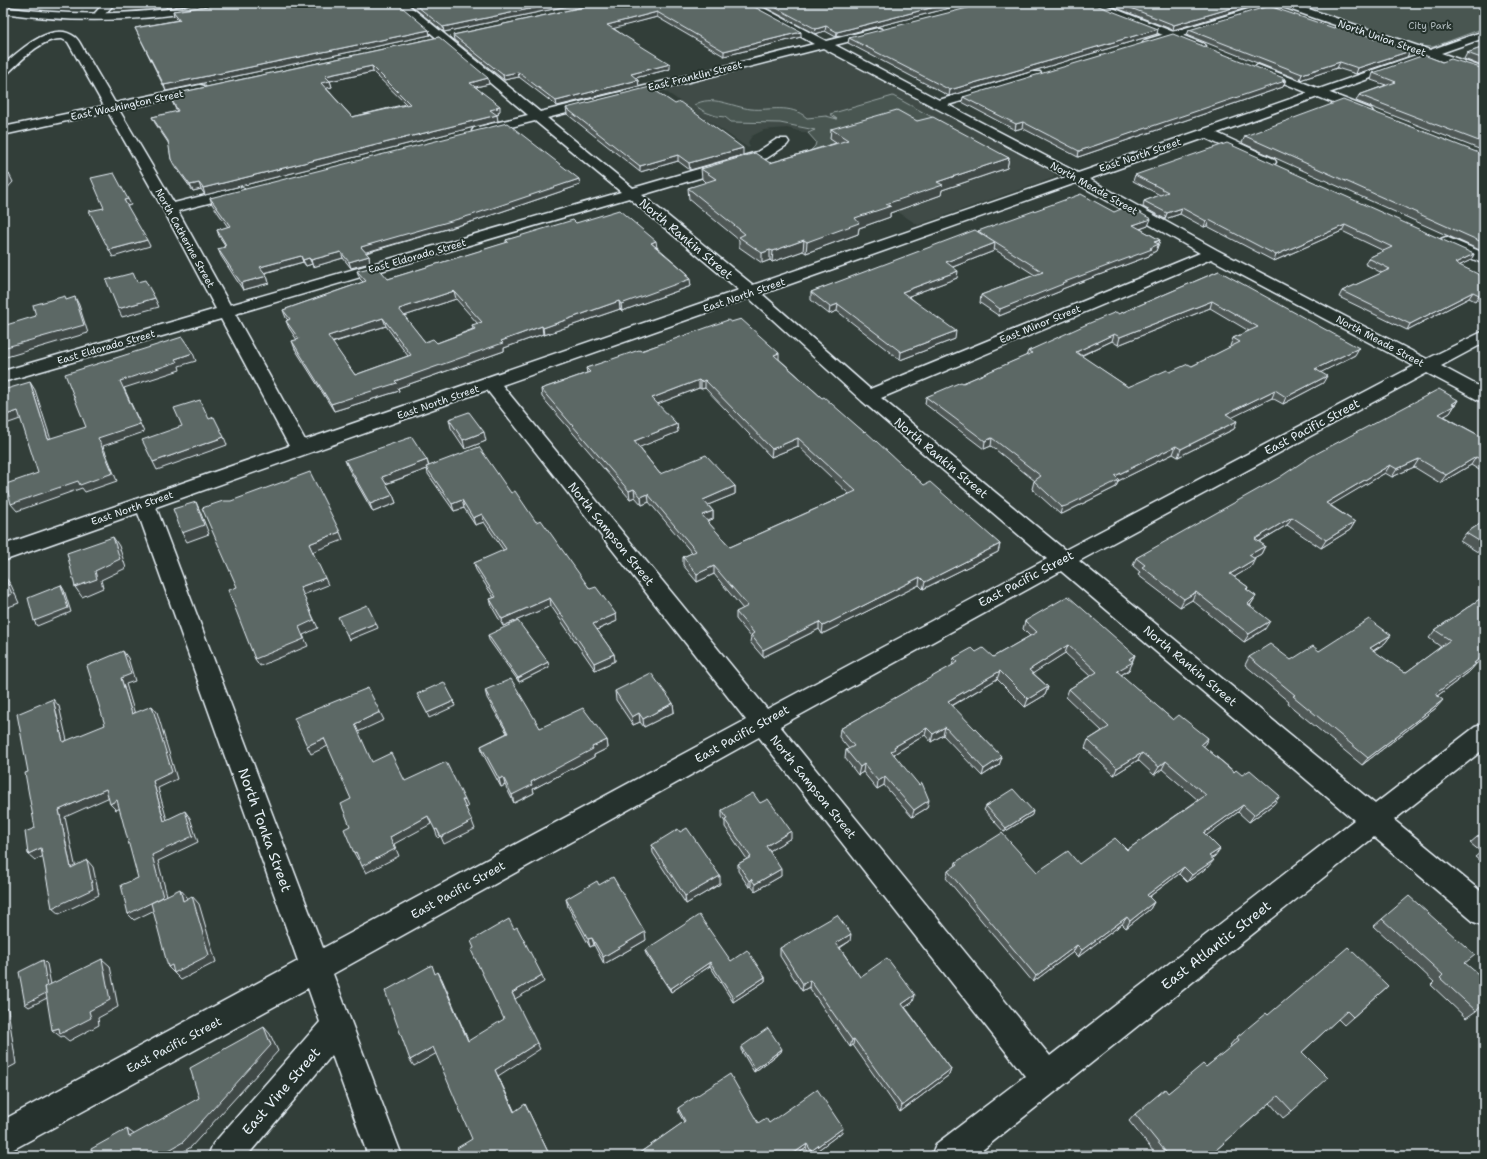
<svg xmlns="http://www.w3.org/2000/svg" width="1487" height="1159" font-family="'Shantell Sans',sans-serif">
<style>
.built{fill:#3f4b46}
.green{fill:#495651;stroke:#98a4a4}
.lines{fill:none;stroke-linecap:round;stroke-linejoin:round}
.minor-casing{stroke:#e8f1f8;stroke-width:3}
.major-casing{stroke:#e8f1f8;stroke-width:3}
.minor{fill:#26332d;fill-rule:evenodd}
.major{fill:#26332d;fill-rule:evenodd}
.wall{fill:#4f5957;stroke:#e8f1f8;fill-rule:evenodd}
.shaded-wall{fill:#404947;stroke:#e8f1f8}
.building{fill:#5c6865;stroke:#e8f1f8;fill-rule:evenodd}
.labels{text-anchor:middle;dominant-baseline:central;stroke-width:4;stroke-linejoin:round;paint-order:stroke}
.far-park-label{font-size:10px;fill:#b0bbbe;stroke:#26332d}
.far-street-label{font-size:10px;fill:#e8f1f8;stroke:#26332d}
.street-label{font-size:12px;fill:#e8f1f8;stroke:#26332d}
.near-street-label{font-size:14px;fill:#e8f1f8;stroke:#26332d}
</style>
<rect width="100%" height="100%" fill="#323e39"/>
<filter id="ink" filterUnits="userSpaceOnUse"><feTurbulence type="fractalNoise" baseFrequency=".025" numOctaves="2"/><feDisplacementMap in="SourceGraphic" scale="8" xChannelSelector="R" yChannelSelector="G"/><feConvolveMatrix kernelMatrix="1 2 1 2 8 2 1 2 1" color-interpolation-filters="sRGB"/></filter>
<g filter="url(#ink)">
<!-- built -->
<path class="built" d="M813,50H826L1055,173L1053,178L918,225L808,153L815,146L816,142L814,138L806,133L787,128L764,130L752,136L748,142L750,147L748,148L662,89Z"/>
<!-- green -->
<g class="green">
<path d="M1291,3H1484V28L1433,47L1418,46Z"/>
<path d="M893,96L943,123L843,147L808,153L815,146L816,142L808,133L815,130L780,123L731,122L725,117L716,116L705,112L694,105C712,94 732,107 751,109C770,111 790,103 807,118L826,116L837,119L830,114Z"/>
<path d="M1064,1150H1107L1113,1156H1057Z"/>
</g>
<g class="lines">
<!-- minor casing -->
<g class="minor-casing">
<g id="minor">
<path d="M104,3H115L104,15H96L95,13Z"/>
<path d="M395,3H406L540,112L814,44L741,3H754L826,41L878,28L882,29L883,31L882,33L835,45L939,100L1032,72H1040L1042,75L1040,78L948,105L1078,173L1419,54L1280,6L1149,45L1143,42L1145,40L1269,3H1291L1430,50L1484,31V38L1441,53L1484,68V76L1430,57L1217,133L1274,159L1276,162L1274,165H1264L1205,138L1089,179L1217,250L1427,359L1484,331V343L1441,366L1484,389V402L1478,400L1427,373L1079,561L1375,804L1475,727L1484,724V749L1394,820L1484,894V926L1474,922L1374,837L975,1156H931L936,1144L1025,1076L759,737L333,974L402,1156H368L332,1055L247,1156H208L213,1144L320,1022L308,988L3,1155V1120L298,961L138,513L3,561V545L289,446L221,319L3,382V371L216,309L163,209L108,112L3,135V127L104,106L68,42L62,39C41,38 22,60 7,74L3,75V65C19,51 53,19 75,37C80,41 83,50 87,55C96,71 106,87 115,103L200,85L204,86L206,89L204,92L119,110L174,203L238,187L243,188L245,191L243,194L178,211L230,305L621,192L535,121L479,135L474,134L472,131L474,128L528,115ZM823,48L1066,177L753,285L642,195L767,158L787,145L789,142L787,139H777L757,152L633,188L547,118ZM1076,183L1200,253L870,389L762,294ZM629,198L739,290L305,440L235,314ZM1211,259L1414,366L1065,550L881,398ZM749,298L862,401L1047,559L767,709L502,385ZM487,390L746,720L323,948L156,507ZM1061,571L1354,820L1050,1056L780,726Z"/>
<path d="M1446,237L1484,253V264L1441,245L1438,242L1441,239Z"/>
</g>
</g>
<!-- major casing -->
<g class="major-casing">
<g id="major">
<path d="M210,3H233C228,9 212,9 204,10C137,22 70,23 3,13V7C72,17 141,15 210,3Z"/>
<path d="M1086,3H1100L1204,44L1206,46L1204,48H1196L1087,5Z"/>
<path d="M1258,65L1371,109L1373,112L1371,115H1363L1254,71L1252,69L1254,67Z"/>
</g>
</g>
<!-- minor -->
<use href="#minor" class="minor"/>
<!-- major -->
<use href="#major" class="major"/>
</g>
<!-- wall -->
<g class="wall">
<path d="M163,3H199L167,8Z"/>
<path d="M408,3H582L444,32Z"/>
<path d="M602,3L801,37L724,56L657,17L613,28L670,69L635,78L639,86L557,106L519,77L504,80L454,40L453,35Z"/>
<path d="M757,3H969L836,37L825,31L815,34Z"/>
<path d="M1104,3H1254L1253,6L1173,30Z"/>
<path d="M222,4L429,30L430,35L166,91L135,28L178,20L174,16L173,11Z"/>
<path d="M1334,28L1410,51L1407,57L1356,74L1337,68L1300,80L1187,35L1189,30Z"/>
<path d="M1157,34L949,96L848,43L849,38Z"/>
<path d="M439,37L489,84L476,87L500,111L498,112L499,114L496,115L498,121L205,195L201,189L193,191L174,165L171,159L169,144L155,123L152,117L177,112L169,95ZM373,72L406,104L352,117L326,88L332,87L330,81Z"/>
<path d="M1484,47V67L1464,59L1467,53Z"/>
<path d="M1442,62L1484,69V151L1356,101L1359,95L1386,85L1371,80L1373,73Z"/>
<path d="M1286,79L1283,87L1078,157L1022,128L1015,130L962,102L963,97Z"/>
<path d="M566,108L743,155L690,170L678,161L640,172L567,114Z"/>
<path d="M917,121L1009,158L1007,168L942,190L941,195L890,213V217L859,228L858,234L806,253L803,251L772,262L770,260L762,263L739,247V240L689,199L688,188L706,183L702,179L701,169L770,163L836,143L830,139L831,129Z"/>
<path d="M1245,136L1484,155V252L1242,143Z"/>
<path d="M1135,175L1474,254L1471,260L1460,265L1484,297L1475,301L1469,298L1407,330L1339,297L1342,291L1382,273L1365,264L1368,258L1384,251L1342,231L1274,261L1207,226L1204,227L1180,214L1165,219L1143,207L1144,201L1160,195L1133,181Z"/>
<path d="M580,185L474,221L366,253L369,256L370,263L351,268L343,258L313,267L312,264L306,266L303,262L265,273L267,276L269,283L243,290L221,256L218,249L224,248V246L225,245L219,236L217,230L228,227L212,204L210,198Z"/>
<path d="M1114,212L1148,226L1140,229L1160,240L1156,251L1150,254L1149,256L1062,289L1061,291L999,316L980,303L981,295L1035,275L994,249V251L953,267L957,278L909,296L955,339L900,360L837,311L829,314L811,300V292L978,232V231Z"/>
<path d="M576,223L657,247L688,274V277L691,286L622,311L620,309L544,335L543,334L504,348V351L398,388L399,391L334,411L295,349L292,341L297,340L289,328L286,321L288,320L286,318L283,310L363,282L360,279L357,271L388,279L506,243V240ZM456,299L478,324L472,325L473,329L437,343L425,342L404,316ZM386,326L408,356L355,375L332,343Z"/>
<path d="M1219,271L1355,355L1321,372L1323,383L1283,404L1272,398L1231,417L1234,429L1178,457L1173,454L1118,481L1116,487L1064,513L1060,514L1032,489L1034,481H1035L991,446L984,449L925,404L926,397L963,383L1026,356L1028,351L1119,314ZM1210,308L1249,331L1233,338L1230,346L1231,347L1192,366L1128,387L1081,356L1112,341L1118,345Z"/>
<path d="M731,322L779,359L822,398L864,432L924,485L1000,544L998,552L923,589L919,585L822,634L819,629L763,657L750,642L751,637L736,619V612L743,609L714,574L697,582L683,565V557L692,553L649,502L642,505L635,497L630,499L542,397L541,389L587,373L586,368ZM699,388L701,389L705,388L771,457L798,446L849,494L730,547L707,521L713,519V511L708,505L735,494V486L660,474L639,447L678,432L677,424L657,404Z"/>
<path d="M1458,400L1450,413L1444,416L1484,438V473L1471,465L1440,483L1414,467L1392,477L1385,473L1330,505L1355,522L1350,530L1321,548L1287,525L1259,542L1265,546L1261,554L1254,558L1251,567L1234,577L1248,587L1247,590L1256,596L1250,606L1265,629L1244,642L1192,600L1180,607L1138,575L1140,572L1133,566L1136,558Z"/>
<path d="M449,419L486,441L465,449L451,428Z"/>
<path d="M345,460H427L429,466L511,493L536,522L590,589L617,621L597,630L614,654L615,661L595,670L551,606L503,626L492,607L490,599L494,598L476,570L474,563L504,551L484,522L475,525L464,508L454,511L428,474L427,469L386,484L393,495L396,503L373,512L348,468Z"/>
<path d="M1484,521V556L1460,541L1466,533Z"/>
<path d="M1484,596L1476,664L1469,672L1437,696L1436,708L1362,765L1288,704L1289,702L1245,665L1249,657L1291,660L1319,651L1391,635L1385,643L1373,651L1405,673L1441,647L1429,638L1435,630Z"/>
<path d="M1025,621L1135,655L1129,670L1121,675L1173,720L1208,738L1203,746L1274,804L1249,822L1238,812L1206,835L1215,856L1212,858L1208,867L1187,882L1179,874L1149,897L1154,902L1150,909L1126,928L1122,924L1078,957L1073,952L1033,982L946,878L948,871L955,867L956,862L1037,872L1079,864L1127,850L1198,800L1162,769L1154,775L1138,760L1114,775L1085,748L1088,740L1102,731L1066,697L1069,689L1090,676L1065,653L1033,673L1048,687L1045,695L1025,707L997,679L952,706L1002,757L999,765L982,776L943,735L931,742L925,735L894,754V755L927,808L912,817L884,785L877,789L863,772L858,775L845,758L846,750L849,749L839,737L840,729L952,666L954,658L976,652L993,657L1030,636L1023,629Z"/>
<path d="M488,635L549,667L519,682L489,640Z"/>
<path d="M485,690L540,728L607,740L608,748L594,755V757L533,789L534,793L514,803L505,785L501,787L483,754L481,746L507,733L487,698Z"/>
<path d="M615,691L673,703L674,712L644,727L640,722L633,725L616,700Z"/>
<path d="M760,803L791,838L769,851L781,876L755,891L751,886L749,887L738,871V864L747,859L725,827V822L722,817V810Z"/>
<path d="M986,806L1032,815L1004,832L984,810Z"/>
<path d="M1484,831V864L1475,857L1481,852L1470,843Z"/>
<path d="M652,845L720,884L686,904L653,853Z"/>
<path d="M599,885L646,940L604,964L594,945L590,947L568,907L566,899Z"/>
<path d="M1382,919L1465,963L1476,1011L1466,1018L1431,985L1434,982L1374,926Z"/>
<path d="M850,941L840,948L860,977L913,1002L905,1007L951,1069L949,1075L900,1112L853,1045L850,1047L809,987L802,991L780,956V948Z"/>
<path d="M645,950L731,961L765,977V981L733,1002L710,966L671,992L646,954Z"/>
<path d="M1388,986L1344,1025L1338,1019L1302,1052L1292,1111L1283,1118L1270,1103L1209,1156H1157L1129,1121L1135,1114L1168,1093L1206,1067L1231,1047L1230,1045L1237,1037L1268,1015Z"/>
<path d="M741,1047L781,1052L754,1072L741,1050Z"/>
<path d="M678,1108L758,1123H769L842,1132L810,1156L806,1148L795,1156H635L684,1122L679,1113Z"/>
</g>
<!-- shaded-wall -->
<g class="shaded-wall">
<path d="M165,3H199L167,8Z"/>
<path d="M558,3H582L444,32L443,27Z"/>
<path d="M950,3H969L836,37L837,32Z"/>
<path d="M1249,3H1254L1253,6L1173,30L1174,25Z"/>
<path d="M657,12V17L608,30L607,25Z"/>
<path d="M826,26L825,31L815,34L816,29Z"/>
<path d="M1158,29L1157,34L949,96L950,90Z"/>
<path d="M429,30L430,35L166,91L164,85Z"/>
<path d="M801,32V37L724,56V51Z"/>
<path d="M1410,51L1407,57L1356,74L1358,68Z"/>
<path d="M1340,62L1337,68L1300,80L1302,74Z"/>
<path d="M670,64V69L631,79V74Z"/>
<path d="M372,66L373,72L330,81L332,87L323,89L321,83L325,76Z"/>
<path d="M518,72L519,77L504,80L503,75Z"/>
<path d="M488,78L489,84L471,88L470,83Z"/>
<path d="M1286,79L1283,87L1078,157L1079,151Z"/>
<path d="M638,80L639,86L557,106L556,101Z"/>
<path d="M500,106V111L498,112L499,114L491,116L490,110L496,107Z"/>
<path d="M497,115L498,121L205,195L203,188Z"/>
<path d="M1023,122L1022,128L1015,130L1016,124Z"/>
<path d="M743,148V155L690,170L689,163Z"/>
<path d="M678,155V161L640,172V166Z"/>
<path d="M1009,158L1007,168L942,190L941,195L890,213V217L859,228L858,234L806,253L807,242L855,218L886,204L937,182Z"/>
<path d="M9,174L13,182L3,193V181Z"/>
<path d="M579,179L580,185L474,221L363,253L361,247Z"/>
<path d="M199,183L201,189L193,191L190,185Z"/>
<path d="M128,199L131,205L127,206L124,200Z"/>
<path d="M1182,208L1180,214L1165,219L1167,213Z"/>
<path d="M1151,219L1148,226L1131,232L1133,225Z"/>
<path d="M1209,220L1207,226L1204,227L1206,221Z"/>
<path d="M1345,225L1342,231L1274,261L1276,255Z"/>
<path d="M147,240L150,246L113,257L109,250Z"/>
<path d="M804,240L803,251L772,262L773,251Z"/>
<path d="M1160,240L1156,251L1150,254L1149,256L1062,289L1061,291L999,316L1000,309Z"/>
<path d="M656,241L657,248L651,243Z"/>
<path d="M995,243L994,251L945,270L946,262Z"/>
<path d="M770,250V260L762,263V253Z"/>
<path d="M341,252L343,258L313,267L311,260Z"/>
<path d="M1474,254L1471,260L1452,269L1455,263Z"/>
<path d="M301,256L303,262L263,273L260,267Z"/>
<path d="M369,256L370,263L351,268L349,262Z"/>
<path d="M309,258L312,264L306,266L303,260Z"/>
<path d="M958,271L957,278L901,299L902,292Z"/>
<path d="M688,274V280L690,279L691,286L622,311L621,304Z"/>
<path d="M267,276L269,283L243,290L241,283Z"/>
<path d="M454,291L456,299L401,317L399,309Z"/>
<path d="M1473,292L1469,298L1407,330L1410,324Z"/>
<path d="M1484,293V297L1475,301L1479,295Z"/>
<path d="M75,297L79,305L88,333L3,358V348Z"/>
<path d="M155,298L159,307L122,317L118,309Z"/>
<path d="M619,301L620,309L544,335L543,328Z"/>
<path d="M1212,301L1210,308L1118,345L1120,337Z"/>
<path d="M838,304L837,311L829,314L830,307Z"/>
<path d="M383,318L386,326L330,343L328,336Z"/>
<path d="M542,326L543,334L504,348V351L398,388L399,391L334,411L331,404L395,381L501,341Z"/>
<path d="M956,331L955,339L900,360L901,352Z"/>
<path d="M1114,334L1112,341L1073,359L1076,352Z"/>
<path d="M1359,348L1355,355L1312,377L1315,369Z"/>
<path d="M193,353L196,361L179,366L180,370L124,388L144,432L103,446L117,481L85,492L82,488L17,511L11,504L98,438L120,381L175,359Z"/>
<path d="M779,353V360L774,355Z"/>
<path d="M1327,376L1323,383L1283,404L1286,397Z"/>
<path d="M699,380V388L652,406V398Z"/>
<path d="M705,380V388L701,389V382Z"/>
<path d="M30,382L35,390L53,446L48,439Z"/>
<path d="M1275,390L1272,398L1223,422L1226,414Z"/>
<path d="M1458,400L1450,413L1434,422L1439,414L1452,404Z"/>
<path d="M18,411L23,418L3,425V416Z"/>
<path d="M1237,421L1234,429L1178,457L1181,449Z"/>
<path d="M677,424L678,432L635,449L634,441Z"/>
<path d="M484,432L486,441L465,449L463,440Z"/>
<path d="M224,437L227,445L157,470L153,462Z"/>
<path d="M798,438V446L771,457L772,449Z"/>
<path d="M992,438L991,446L984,449L985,441Z"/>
<path d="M1176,446L1173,454L1118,481L1116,487L1064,513L1060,514L1062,507L1115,476Z"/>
<path d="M1476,457L1471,465L1440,483L1446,475Z"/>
<path d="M1419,459L1414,467L1392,477L1397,469Z"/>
<path d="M427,460L429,468L426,467L427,469L385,484L382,477Z"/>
<path d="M1390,465L1385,473L1321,511L1326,503Z"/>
<path d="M735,486V494L703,507V500Z"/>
<path d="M634,489L635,497L630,499L629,491Z"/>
<path d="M648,494L649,502L642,505L641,497Z"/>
<path d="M393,495L396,503L373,512L370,504Z"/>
<path d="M462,500L464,508L454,511L452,504Z"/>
<path d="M196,502L200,511L209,534L187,542L182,533Z"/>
<path d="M713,511V519L702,523V515Z"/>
<path d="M482,514L484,522L475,525L473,518Z"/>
<path d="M1292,517L1287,525L1250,547L1255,539Z"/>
<path d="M1355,522L1350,530L1321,548L1326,540Z"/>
<path d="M340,532L343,540L312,552L309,544Z"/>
<path d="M113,537L119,546L126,568L101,580L103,588L82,597L75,587L95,571Z"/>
<path d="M1000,544L998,552L923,589L925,582Z"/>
<path d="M1265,546L1261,554L1245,563L1249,555Z"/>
<path d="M1255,559L1251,567L1226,582L1230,574Z"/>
<path d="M714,566V574L697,582V574Z"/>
<path d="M4,575L11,585L19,603L3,609V597Z"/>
<path d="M920,577L919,585L822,634L823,626Z"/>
<path d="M325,578L328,585L303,595L318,628L303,635L308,646L260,666L255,659L299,627L300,587Z"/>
<path d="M61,585L64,590L71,612L37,626L34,621Z"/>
<path d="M1196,592L1192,600L1180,607L1184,599Z"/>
<path d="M1256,596L1251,604L1244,612L1248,604Z"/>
<path d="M550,598L551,606L503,626L502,619Z"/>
<path d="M616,614L617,621L594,631L593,624Z"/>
<path d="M1270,621L1265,629L1244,642L1249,634Z"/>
<path d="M819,622V629L763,657V650Z"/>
<path d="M376,623L378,628L349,640L347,635Z"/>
<path d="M1391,635L1385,643L1365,656L1370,648Z"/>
<path d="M1068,645L1065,653L1026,678L1029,670Z"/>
<path d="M123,651L128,658L135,681L126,684L137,721L132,714L121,678Z"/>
<path d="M614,654L615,661L595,670L594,663Z"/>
<path d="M1135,655L1131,663L1133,662L1129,670L1114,679L1117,671L1129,659Z"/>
<path d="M1484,655V658L1476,664L1469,672L1429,702L1435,694Z"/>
<path d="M548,662L549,667L519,682L518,678Z"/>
<path d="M1000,671L997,679L946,709L948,701Z"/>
<path d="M1048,687L1045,695L1025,707L1028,699Z"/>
<path d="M53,699L59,706L69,749L63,742Z"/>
<path d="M1443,700L1436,708L1362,765L1368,758Z"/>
<path d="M454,701L455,706L429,718L427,713Z"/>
<path d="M673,703L674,712L644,727L643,719Z"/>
<path d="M152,706L157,712L177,779L158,788L169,827L164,821L153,781Z"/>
<path d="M380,712L384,720L358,732L355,724Z"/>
<path d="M639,713L640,722L633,725L632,717Z"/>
<path d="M945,727L943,735L931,742L933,734Z"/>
<path d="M927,728L925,735L894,754V756L891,751L894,747Z"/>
<path d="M324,738L328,746L311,754L307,746Z"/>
<path d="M1208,738L1204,746L1196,752L1201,744Z"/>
<path d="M607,740L608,748L594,755V757L533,789L534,793L514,803L512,795L531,782L592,747Z"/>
<path d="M1142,753L1138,760L1114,775L1117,768Z"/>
<path d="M1002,757L999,765L982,776L984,769Z"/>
<path d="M1166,761L1162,769L1154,775L1159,767Z"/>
<path d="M864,764L863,772L858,775L860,767Z"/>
<path d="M503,777L505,785L501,787L499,779Z"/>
<path d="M885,777L884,785L877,789L878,781Z"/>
<path d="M106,789L112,796L65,817L77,874L71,868L59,810Z"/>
<path d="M1280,796L1274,804L1249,822L1254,815Z"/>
<path d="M117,800L123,807L116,810L110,804Z"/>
<path d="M462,800H465L468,807L465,808Z"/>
<path d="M929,800L927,808L912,817L914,810Z"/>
<path d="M1243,805L1238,812L1199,841L1204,833Z"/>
<path d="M185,811L190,818L198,842L158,861L169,903L134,920L128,914L152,855Z"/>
<path d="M1033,811L1032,815L1004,832L1006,828Z"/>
<path d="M428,816L431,824L394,844L399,856L366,873L362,866L390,837Z"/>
<path d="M472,821L475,829L444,844L441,837Z"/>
<path d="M437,829L440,836L438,838L435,830Z"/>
<path d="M791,831V838L766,853V846Z"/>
<path d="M41,848L48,854L35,860L28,854Z"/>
<path d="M1220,849L1215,856L1204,863L1209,856Z"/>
<path d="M356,852L361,859L358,860L354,853Z"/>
<path d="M87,860L93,867L99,895L59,914L52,908Z"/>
<path d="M1214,860L1208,867L1187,882L1192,875Z"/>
<path d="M1184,867L1179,874L1142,902L1147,895Z"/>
<path d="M781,869V876L755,891V884Z"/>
<path d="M720,876V884L686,904L685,896Z"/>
<path d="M751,879V886L749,887V881Z"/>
<path d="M180,889L187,897L190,909L183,901Z"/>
<path d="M192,896L199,904L216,962L181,980L168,967Z"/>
<path d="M1154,902L1150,909L1126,928L1130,921Z"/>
<path d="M1127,917L1122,924L1078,957L1082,950Z"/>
<path d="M645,932L646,940L604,964L603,957Z"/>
<path d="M851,934L850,941L835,950L836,943Z"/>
<path d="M592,938L594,945L590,947L588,939Z"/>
<path d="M1077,945L1073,952L1033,982L1036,976Z"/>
<path d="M102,959L110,966L118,1007L98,1018L99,1025L69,1041L63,1036L61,1037L52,1030L59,1028L89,1011Z"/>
<path d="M43,960L47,964L53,995L29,1007L25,1004Z"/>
<path d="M710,962V966L671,992L670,989Z"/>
<path d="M438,972L442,979L471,1047L468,1041Z"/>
<path d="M542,975L544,982L515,999L512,993Z"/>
<path d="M765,977V981L733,1002V998Z"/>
<path d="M810,980L809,987L802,991L803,984Z"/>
<path d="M915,995L913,1002L900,1011L902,1004Z"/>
<path d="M3,1006L8,1009L16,1064L3,1071Z"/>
<path d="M264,1027L270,1034L278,1051L191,1147L176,1156H159Z"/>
<path d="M854,1039L853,1045L850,1047L852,1040Z"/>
<path d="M537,1043L540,1049L498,1076L517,1117L495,1070Z"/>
<path d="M433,1047L437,1053L414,1066L410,1060Z"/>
<path d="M782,1049L781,1052L754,1072L755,1069Z"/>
<path d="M951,1069L949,1075L900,1112L902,1106Z"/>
<path d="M525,1104L550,1156H542Z"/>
<path d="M843,1128L842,1132L810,1156L811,1151Z"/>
<path d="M127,1129L135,1135L129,1137Z"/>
<path d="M807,1144L806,1148L795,1156H790Z"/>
</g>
<!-- building -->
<g class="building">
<path d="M225,3H397L429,30L164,85L135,28L180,20L173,11L222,4Z"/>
<path d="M413,3H558L443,27Z"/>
<path d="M602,3H747L801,32L724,51L657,12L607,25L670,64L631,74L638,80L556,101L518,72L503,75L453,35Z"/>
<path d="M767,3H950L837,32L826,26L816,29Z"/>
<path d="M987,3H1091L1158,29L950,90L849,38Z"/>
<path d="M1118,3H1249L1174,25Z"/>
<path d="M1269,6L1334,28L1341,26L1410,51L1358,68L1340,62L1302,74L1189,30Z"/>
<path d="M1173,34L1286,79L1282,80L1285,81L1079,151L1023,122L1016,124L963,97Z"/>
<path d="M439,37L488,78L470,83L500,106L496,107L498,108L490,110L497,115L203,188L199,183L190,185L171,159L168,141L152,117L178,111L169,95ZM372,66L410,104L352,117L321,83L330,81L325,76Z"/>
<path d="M1484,47V59L1467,53Z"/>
<path d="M1424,55L1442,62L1451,59L1484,69V143L1359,95L1396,82L1373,73Z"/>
<path d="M650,87L675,104L680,102L743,148L689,163L678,155L640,166L566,108Z"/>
<path d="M1343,100L1484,155V243L1245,136Z"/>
<path d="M897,110L917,121L933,117L1009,158L937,182L943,185L886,204L891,206L855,218L859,223L807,242L804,240L773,251L770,250L762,253L739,237L745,234L688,188L716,179L701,169L755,153L770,163L848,140L831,129Z"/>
<path d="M507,123L579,179L472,215L361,247L369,256L349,262L341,252L311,260L309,258L303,260L301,256L260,267L267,276L241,283L218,249L225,247L224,246L226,245L217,230L230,226L210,198Z"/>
<path d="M1227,143L1474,254L1455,263L1484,277V293L1479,295L1473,292L1410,324L1342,291L1390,269L1368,258L1392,247L1345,225L1276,255L1209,220L1206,221L1182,208L1167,213L1144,201L1168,192L1135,175Z"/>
<path d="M114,173L128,199L124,200L147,240L109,250L89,211L104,208L91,178Z"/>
<path d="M9,174L3,181V175Z"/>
<path d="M1081,194L1114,212L1128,206L1151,219L1133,225L1160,240L1154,242L1159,244L1150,248L1152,249L1062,283L1063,284L1000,309L981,295L1043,272L978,231Z"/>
<path d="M619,210L656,241L651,243L688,274L685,275L690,279L621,304L619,301L543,328L542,326L501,341L503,343L395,381L397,383L331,404L292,341L299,339L286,321L290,319L283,310L366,281L357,271L377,266L388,279L508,242L506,240L573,220L576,223ZM454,291L482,322L472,325L475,329L437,343L433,339L425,342L399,309ZM383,318L411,355L355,375L328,336Z"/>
<path d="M975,230L995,243L946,262L958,271L902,292L956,331L901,352L838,304L830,307L811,292Z"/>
<path d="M1219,271L1359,348L1315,369L1327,376L1286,397L1275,390L1226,414L1237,421L1181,449L1176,446L1115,476L1119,480L1066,506L1062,507L1034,481L1041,476L992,438L985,441L926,397L961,382L963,383L1032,353L1028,351L1085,325L1116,312L1119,314ZM1212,301L1258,327L1233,338L1240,342L1192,366L1188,364L1170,372L1167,370L1128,387L1076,352L1114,334L1120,337Z"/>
<path d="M133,273L137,282L145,280L155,298L118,309L106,280Z"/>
<path d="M65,296L66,300L75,297L84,325L3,348V326L36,316L33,305Z"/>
<path d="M741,319L779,353L774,355L822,398L824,397L864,432L865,431L924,485L930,482L1000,544L925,582L920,577L823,626L819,622L763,650L751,635L754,633L736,612L748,606L714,566L697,574L683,557L696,551L648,494L641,497L634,489L629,491L541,389L590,372L586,368L639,350L641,351L728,320L731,322ZM699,380L701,382L705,380L772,449L798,438L856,491L730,547L702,515L713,511L703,500L735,486L706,455L660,474L634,441L677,424L652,398Z"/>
<path d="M182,337L193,353L175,359L177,362L120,381L140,424L98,438L113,473L80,485L78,481L11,504L6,484L38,473L18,411L3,416V390L30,382L48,439L86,427L65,374Z"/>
<path d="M1439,389L1458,400L1452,404L1455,405L1439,414L1484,438V461L1476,457L1446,475L1419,459L1397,469L1390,465L1326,503L1355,522L1326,540L1292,517L1255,539L1265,546L1249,555L1255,559L1230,574L1248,587L1246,589L1256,596L1248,604L1270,621L1249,634L1196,592L1184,599L1142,567L1145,565L1136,558L1280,477L1310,457Z"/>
<path d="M200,400L209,419L214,417L224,437L153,462L142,440L182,426L174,408Z"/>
<path d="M469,412L484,432L463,440L449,419Z"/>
<path d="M412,437L427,460L382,477L393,495L370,504L345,460Z"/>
<path d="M479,447L511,493L515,491L536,522L541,520L590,589L596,587L616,614L593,624L614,654L594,663L550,598L502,619L490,599L496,597L474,563L506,549L482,514L473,518L462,500L452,504L426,467Z"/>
<path d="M310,472L340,532L309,544L325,578L300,587L314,620L299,627L304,639L255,659L228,590L237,587L202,508L223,501H231Z"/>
<path d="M196,502L204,525L182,533L173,509Z"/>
<path d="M1484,521V544L1466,533Z"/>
<path d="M113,537L120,559L95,571L97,579L75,587L67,553Z"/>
<path d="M4,575L12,594L3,597V576Z"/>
<path d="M61,585L68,608L34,621L28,598Z"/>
<path d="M1068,596L1135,655L1129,659L1133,662L1117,671L1173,720L1179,715L1208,738L1201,744L1234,772L1236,770L1242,775L1250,770L1280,796L1254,815L1243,805L1204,833L1220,849L1209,856L1214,860L1192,875L1184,867L1147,895L1154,902L1130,921L1127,917L1082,950L1077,945L1036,976L948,871L958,864L956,862L1002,833L1037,872L1068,851L1079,864L1115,838L1127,850L1206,795L1166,761L1159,767L1142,753L1117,768L1088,740L1109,727L1069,689L1097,672L1068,645L1029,670L1048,687L1028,699L1000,671L948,701L1002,757L984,769L945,727L933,734L927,728L894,747L895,749L891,751L919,785L922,783L929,800L914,810L885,777L878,781L864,764L860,767L846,750L854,746L840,729L958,662L954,658L972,648L976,652L983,648L993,657L1037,632L1025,621Z"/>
<path d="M1484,596V655L1474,663L1476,664L1435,694L1443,700L1368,758L1293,696L1295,695L1249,657L1270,644L1291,660L1313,646L1319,651L1369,619L1391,635L1370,648L1405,673L1450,640L1435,630Z"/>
<path d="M367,605L376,623L347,635L338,617Z"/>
<path d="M518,621L548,662L518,678L488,635Z"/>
<path d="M123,651L131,674L121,678L132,714L152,706L172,772L153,781L164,821L185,811L193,836L152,855L163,897L128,914L121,885L138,878L117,800L110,804L106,789L59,810L71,868L87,860L93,889L52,908L41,848L28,854L25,832L35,828L25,773L28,772L17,714L53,699L63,742L105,725L87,666Z"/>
<path d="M651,673L673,703L643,719L639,713L632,717L615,691Z"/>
<path d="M511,679L540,728L583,708L607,740L592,747L593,749L531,782L532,785L512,795L503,777L499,779L481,746L508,733L485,690Z"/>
<path d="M444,682L454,701L427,713L417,694Z"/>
<path d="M368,688L380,712L355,724L372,762L391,753L405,781L446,762L465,800H462L472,821L441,837L437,829L435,830L428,816L390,837L395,849L362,866L356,852L354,853L344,829L350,826L341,804L351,799L324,738L307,746L294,718Z"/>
<path d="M1013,789L1033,811L1006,828L986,806Z"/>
<path d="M753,793L760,803L768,799L791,831L766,846L781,869L755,884L751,879L749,881L738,864L751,857L725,820L727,819L722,810Z"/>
<path d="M687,828L720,876L685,896L652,845L678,829L680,832Z"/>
<path d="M1484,831V840L1479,836Z"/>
<path d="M613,877L645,932L603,957L592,938L588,939L566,899L597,881L599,885Z"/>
<path d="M180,889L183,901L192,896L209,955L174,973L172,965L168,967L151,903Z"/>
<path d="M1409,896L1475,955L1465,963L1484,979V1004L1476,1011L1440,978L1443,975L1382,919Z"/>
<path d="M699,915L731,961L747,950L765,977L733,998L710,962L670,989L645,950Z"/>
<path d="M837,915L851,934L836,943L860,977L887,958L915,995L902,1004L951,1069L902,1106L854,1039L852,1040L810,980L803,984L780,948Z"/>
<path d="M509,919L514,929L517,927L542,975L512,993L537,1043L495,1070L514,1112L525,1104L548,1152L542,1156H452L459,1151L457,1148L472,1139L433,1047L410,1060L385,991L432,965L435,974L438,972L468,1041L504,1019L471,950L474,948L471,941Z"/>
<path d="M1348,947L1388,986L1353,1017L1347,1011L1302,1052L1328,1078L1292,1111L1278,1096L1209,1156H1169L1135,1114L1165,1089L1168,1093L1203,1064L1206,1067L1239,1040L1237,1037L1266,1013L1268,1015Z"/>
<path d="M102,959L110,1000L89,1011L91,1018L60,1034L59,1028L52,1030L45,987Z"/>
<path d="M43,960L47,986L45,987L46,993L25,1004L19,972Z"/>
<path d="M264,1027L271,1045L183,1142L159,1156H92L91,1149L127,1129L129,1137L199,1098L190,1068Z"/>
<path d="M768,1028L782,1049L755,1069L741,1047Z"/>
<path d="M3,1035L6,1058L3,1060Z"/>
<path d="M730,1074L758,1123L766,1118L769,1123L817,1089L843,1128L811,1151L807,1144L790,1156H635L685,1121L678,1108Z"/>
</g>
</g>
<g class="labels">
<!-- far-park labels -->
<g class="far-park-label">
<text x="1430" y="25">City Park</text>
</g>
<!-- far-street labels -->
<g class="far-street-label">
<text transform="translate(1382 38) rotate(19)">North Union Street</text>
<text transform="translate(695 76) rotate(-14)">East Franklin Street</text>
<text transform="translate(127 105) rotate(-12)">East Washington Street</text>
<text transform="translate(1140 155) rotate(-19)">East North Street</text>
<text transform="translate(1094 188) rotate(29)">North Meade Street</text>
<text transform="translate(185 238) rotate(61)">North Catherine Street</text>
<text transform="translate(417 256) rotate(-16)">East Eldorado Street</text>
<text transform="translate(744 295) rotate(-19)">East North Street</text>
<text transform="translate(1040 324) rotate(-22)">East Minor Street</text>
<text transform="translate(1380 341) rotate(28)">North Meade Street</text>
<text transform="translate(106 347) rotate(-16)">East Eldorado Street</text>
<text transform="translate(438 402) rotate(-19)">East North Street</text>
<text transform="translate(132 508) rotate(-19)">East North Street</text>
</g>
<!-- street labels -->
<g class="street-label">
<text transform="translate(686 239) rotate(40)">North Rankin Street</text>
<text transform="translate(1312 427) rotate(-28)">East Pacific Street</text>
<text transform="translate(941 458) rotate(40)">North Rankin Street</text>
<text transform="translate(611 534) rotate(51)">North Sampson Street</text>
<text transform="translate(1026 579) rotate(-28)">East Pacific Street</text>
<text transform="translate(1190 666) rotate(40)">North Rankin Street</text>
<text transform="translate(742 734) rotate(-29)">East Pacific Street</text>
<text transform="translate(813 787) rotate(51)">North Sampson Street</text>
<text transform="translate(458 890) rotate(-29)">East Pacific Street</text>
<text transform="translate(174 1045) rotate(-28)">East Pacific Street</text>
</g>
<!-- near-street labels -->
<g class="near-street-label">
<text transform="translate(265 830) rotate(70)">North Tonka Street</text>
<text transform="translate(1216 945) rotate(-38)">East Atlantic Street</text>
<text transform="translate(281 1091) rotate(-49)">East Vine Street</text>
</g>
</g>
<!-- margin -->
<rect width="1487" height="1159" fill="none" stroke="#26332d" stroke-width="16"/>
<rect x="8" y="8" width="1471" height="1143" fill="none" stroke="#e8f1f8" stroke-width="1.5" filter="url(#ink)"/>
</svg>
